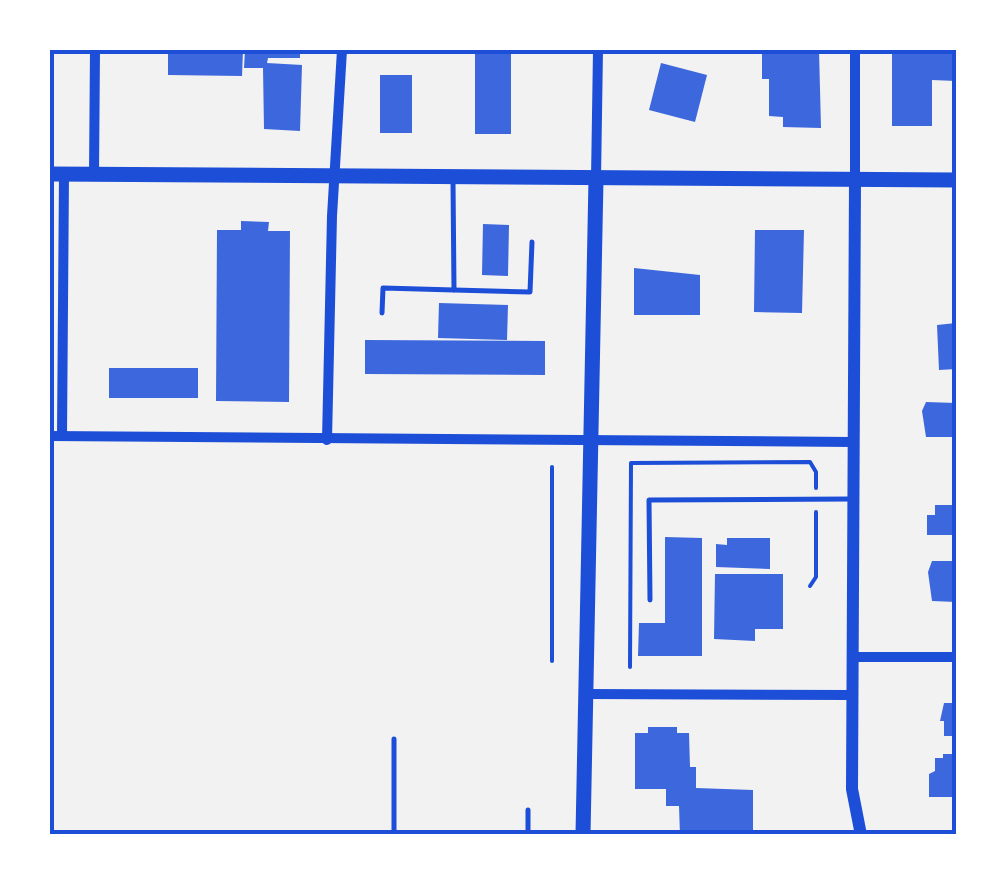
<svg xmlns="http://www.w3.org/2000/svg" width="1006" height="885" font-family="'Varela Round',sans-serif">
<style>
.building{fill:#3d67dc}
.lines{fill:none;stroke-linecap:round;stroke-linejoin:round}
.path{stroke:#1d4ed8;stroke-width:4}
.service{stroke:#1d4ed8;stroke-width:5}
.minor{stroke:#1d4ed8;stroke-width:10}
.tertiary{stroke:#1d4ed8;stroke-width:12}
.primary{stroke:#1d4ed8;stroke-width:15}
.neatline{fill:none;stroke:#1d4ed8;stroke-width:4}
</style>
<rect width="100%" height="100%" fill="#f2f2f2"/>
<!-- building -->
<g class="building">
<path d="M168,50H243L242,76L168,75Z"/>
<path d="M245,50H300V58H268L267,63L302,65L300,131L264,129L263,68H244Z"/>
<rect x="475" y="50" width="36" height="84"/>
<path d="M762,50H819L821,128L783,127V117L769,116V79H762Z"/>
<path d="M892,50H956V81L932,80V126H892Z"/>
<path d="M661,63L707,75L695,122L649,110Z"/>
<rect x="380" y="75" width="32" height="58"/>
<path d="M241,221L269,222L268,231H290L289,402L216,401L217,230H241Z"/>
<path d="M483,224L509,225L508,276L482,275Z"/>
<path d="M755,230H804L802,313L754,312Z"/>
<path d="M634,268L700,275V315H634Z"/>
<path d="M439,303L508,305L507,340L438,338Z"/>
<path d="M956,323V369L939,370L937,325Z"/>
<path d="M365,340L545,341V375L365,374Z"/>
<rect x="109" y="368" width="89" height="30"/>
<path d="M926,402L956,403V437H926L922,411Z"/>
<path d="M935,505H956V535H927V515H935Z"/>
<path d="M665,537L702,538V656H638L639,623H665Z"/>
<path d="M727,538H770V569L716,567V544L727,545Z"/>
<path d="M932,561H956V602L932,601L928,572Z"/>
<path d="M715,574H783V629H755V641L714,639Z"/>
<path d="M944,703H956V736H944V721H940Z"/>
<path d="M648,727H677V733H689L690,767H696V788L753,790V835H680L679,806H666V789H635V733H648Z"/>
<path d="M943,754H956V797H929V774L935,771V758H943Z"/>
</g>
<g class="lines">
<!-- path -->
<g class="path">
<path d="M552,467V661"/>
<path d="M810,586L816,577V512"/>
<path d="M630,667L631,463L810,462L816,472V488"/>
</g>
<!-- service -->
<g class="service">
<path d="M454,290L530,292L532,242"/>
<path d="M382,313L383,288L454,290L453,181"/>
<path d="M650,600L649,500L850,499"/>
<path d="M394,739V835"/>
<path d="M863,834H956"/>
<path d="M528,835V810"/>
</g>
<!-- minor -->
<g class="minor">
<path d="M94,174L95,50"/>
<path d="M596,179L598,50"/>
<path d="M855,180V50"/>
<path d="M50,436L853,442"/>
<path d="M62,436L64,174"/>
<path d="M327,440L332,216L342,50"/>
<path d="M853,657H956"/>
<path d="M587,694L852,695"/>
</g>
<!-- tertiary -->
<path class="tertiary" d="M855,180L852,789L861,835"/>
<!-- primary -->
<g class="primary">
<path d="M50,174L956,180"/>
<path d="M583,835L596,179"/>
</g>
</g>
<!-- border -->
<rect width="1006" height="885" fill="none" stroke="#ffffff" stroke-width="105"/>
<rect x="52" y="52" width="902" height="780" class="neatline"/>
</svg>
